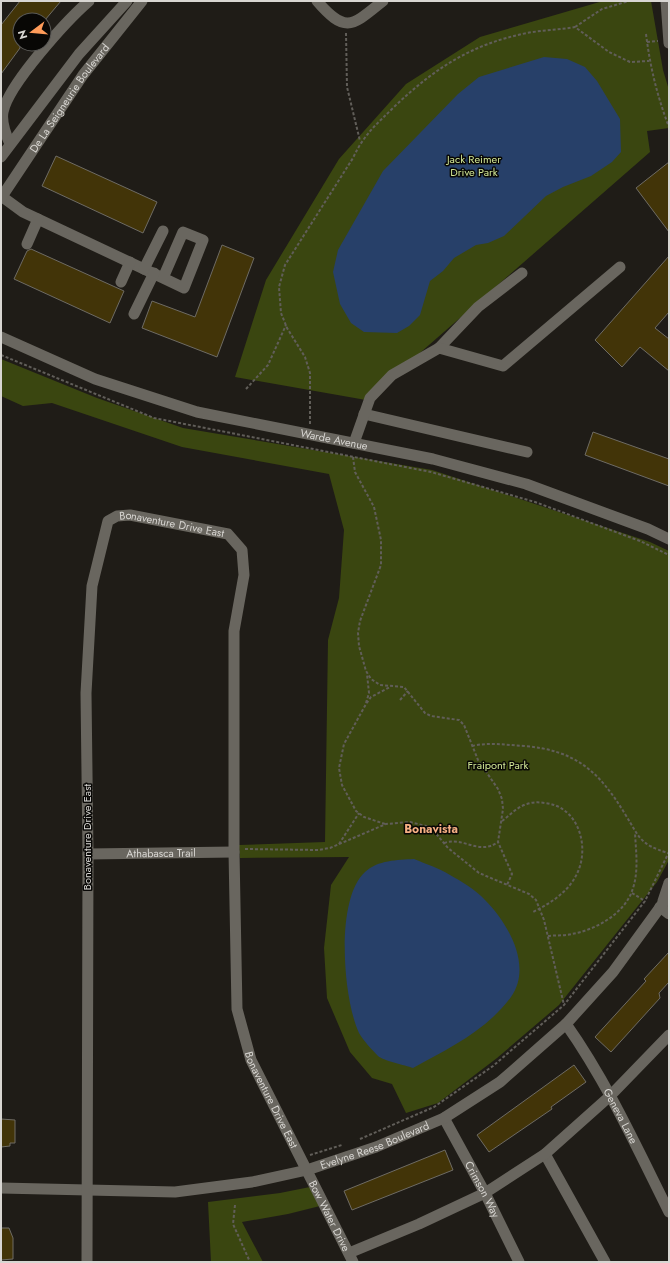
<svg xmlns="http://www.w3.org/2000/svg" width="670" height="1263" font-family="Jost,sans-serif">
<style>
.green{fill:#3a4610}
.water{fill:#274069}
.building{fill:#423408;stroke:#6e6b64}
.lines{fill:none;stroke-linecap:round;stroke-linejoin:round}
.path{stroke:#615e59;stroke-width:2;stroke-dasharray:3 2;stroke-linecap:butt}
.minor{stroke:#69665f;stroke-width:11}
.labels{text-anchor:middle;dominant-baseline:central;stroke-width:3;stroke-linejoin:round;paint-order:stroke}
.street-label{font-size:11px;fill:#d8d6d2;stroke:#080705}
.park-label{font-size:11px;fill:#d2e796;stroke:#080705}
.neighbourhood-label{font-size:12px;font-weight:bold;fill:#f4af83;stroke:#080705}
</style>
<rect width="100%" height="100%" fill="#1f1c17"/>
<!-- green -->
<g class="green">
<path d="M603,1H651L663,70L669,90V128L647,131L650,152L366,400L235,377L266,280L339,159L406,84L480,37Z"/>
<path d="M1,359L97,398L183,428L432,470L650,542L669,551V860L657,882L559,1005L497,1058L438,1103L406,1113L392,1084L372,1078L350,1052L327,998L324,948L331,885L349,857L240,858L239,845L325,842L328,640L339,598L344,530L329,474L182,447L52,403L23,406L1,396Z"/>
<path d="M310,1187L320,1206L288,1214L242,1222L263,1262H211L208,1202L280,1193Z"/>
</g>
<!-- water -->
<g class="water">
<path d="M544,57L567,59L585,67L597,81L620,119L621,152L612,162L591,176L563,187L546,196L504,236L488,243L476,245L454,258L443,271L430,281L420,315L409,326L397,333L364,332L351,323L340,304L333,272L338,250L383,171L458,94L479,77Z"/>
<path d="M414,859C426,864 439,868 450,875C461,881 476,890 485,900C508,923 533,966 511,997C487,1030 448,1049 413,1068C405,1065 384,1061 378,1056C372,1050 363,1040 359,1033C343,999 335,899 365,872C378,860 397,860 414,859Z"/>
</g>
<!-- building -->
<g class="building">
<path d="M20,1H61L45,20H20V48L1,74V25Z"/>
<path d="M56,156L157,202L143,233L42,186Z"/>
<path d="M669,162V232L636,188Z"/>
<path d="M222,245L254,258L217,357L142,328L152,301L195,317Z"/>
<path d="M31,249L124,291L110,323L14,279L27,251Z"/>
<path d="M669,256V312L655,328L669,339V371L640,347L622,367L595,340Z"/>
<path d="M593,432L669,459V486L585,455Z"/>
<path d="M669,952V982L659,993L660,998L611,1052L595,1037L646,981L644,979Z"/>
<path d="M574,1065L586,1082L551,1107L552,1109L489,1152L477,1135Z"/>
<path d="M1,1119L15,1120V1143H10V1146L1,1147Z"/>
<path d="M445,1150L453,1170L352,1210L344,1191Z"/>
<path d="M1,1228H9L13,1238V1259L1,1260Z"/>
</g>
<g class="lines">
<!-- path -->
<g class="path">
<path d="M575,27L602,9L629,1"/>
<path d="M346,33L347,87L360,141"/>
<path d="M646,34C650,66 657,96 669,127"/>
<path d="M647,42L658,41"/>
<path d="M1,355L154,418L431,472L535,502L640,541L669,555"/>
<path d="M246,389L268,365L286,325"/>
<path d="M310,424V373L305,357L287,328L281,313L279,287L285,265L353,158C364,134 377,124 395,106C435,68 472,44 527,33C543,30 559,30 575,27L609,52L630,62L649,61"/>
<path d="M353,457L355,472L374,507L381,540V565L360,621L358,633L359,646L366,671L371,679L380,685L404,687L425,713L431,716L459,720L464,725L478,760L498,789L502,799L503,809L498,842L512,874L507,885"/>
<path d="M400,700L408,691"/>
<path d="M366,703L369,693L367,674"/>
<path d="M472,746C489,742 506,745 524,746C575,750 599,771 625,814C640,838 639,844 668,853"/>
<path d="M502,821C510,815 517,807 527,804C533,802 539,802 545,803C575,806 588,839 580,866C573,889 553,902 533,912"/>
<path d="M385,824L364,817L356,811L342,785L339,768L344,744L366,704L371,697L390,687"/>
<path d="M444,843C463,836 479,856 498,842"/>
<path d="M339,844L359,813"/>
<path d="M245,849L318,850L330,848L386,824L410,822L426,826L433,830L448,848L479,873L529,894L536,900L544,920L564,1005"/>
<path d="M632,893L645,901"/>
<path d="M548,936C556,935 564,936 572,934C595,930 624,914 632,891C639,873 636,852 635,833"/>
<path d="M360,1139L434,1107L493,1066L564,1005L645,901L669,852"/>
<path d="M310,1155L342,1145"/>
<path d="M235,1205L233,1224L250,1262"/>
</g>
<!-- minor -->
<g class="minor">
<path d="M317,1C346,35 353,25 383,1"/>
<path d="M666,1L669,43"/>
<path d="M10,144C6,135 1,123 3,112C8,85 67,20 89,1"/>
<path d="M1,157L79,54L127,1"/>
<path d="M1,196L23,212L163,278L184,288L203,240L183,232L163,278"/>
<path id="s1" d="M1,198L83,75L142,1"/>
<path d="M27,244L38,219"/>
<path d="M144,269L163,231"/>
<path d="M121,282L130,262"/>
<path d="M134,314L154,273"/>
<path id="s2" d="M1,337L95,379L197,412L433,459L526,484L648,529L669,539"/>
<path d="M439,348L478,307L522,273"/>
<path d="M364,414L527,452"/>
<path d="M354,443L370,398L392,375L439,348L503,366L620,267"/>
<path id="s3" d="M88,854L234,852"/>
<path d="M663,901L669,883"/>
<path d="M660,907L669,914"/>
<path id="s4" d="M566,1024C607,1082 637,1148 669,1212"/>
<path id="s5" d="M444,1118L485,1193L519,1262"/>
<path d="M545,1154L605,1262"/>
<path id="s6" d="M1,1188L175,1192L252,1182L307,1170L376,1147L444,1118L500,1082L566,1024L613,972L669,895"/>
<path d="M349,1253L419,1224L485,1193L545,1154L610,1096L669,1035"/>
<path id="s7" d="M87,1262L88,854L86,693L92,586L108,521L117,516L130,515L228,534L242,550L244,575L234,631V852L237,1009L251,1060L353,1262"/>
</g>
</g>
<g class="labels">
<!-- street labels -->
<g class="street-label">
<text stroke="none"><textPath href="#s1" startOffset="121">De La Seigneurie Boulevard</textPath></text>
<text stroke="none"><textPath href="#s2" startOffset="350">Warde Avenue</textPath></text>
<text stroke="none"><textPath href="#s7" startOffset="809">Bonaventure Drive East</textPath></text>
<text transform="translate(87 837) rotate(-90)">Bonaventure Drive East</text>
<text stroke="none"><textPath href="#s3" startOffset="73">Athabasca Trail</textPath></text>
<text stroke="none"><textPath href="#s7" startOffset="1445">Bonaventure Drive East</textPath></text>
<text stroke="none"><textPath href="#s4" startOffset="107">Geneva Lane</textPath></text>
<text stroke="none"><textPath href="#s6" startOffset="380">Evelyne Reese Boulevard</textPath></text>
<text stroke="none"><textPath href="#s5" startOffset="81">Crimson Way</textPath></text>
<text stroke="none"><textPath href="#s7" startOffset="1575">Bow Water Drive</textPath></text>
</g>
<!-- park labels -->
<g class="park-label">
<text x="474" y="159">Jack Reimer<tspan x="474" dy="13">Drive Park</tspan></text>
<text x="498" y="765">Fraipont Park</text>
</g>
<!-- neighbourhood labels -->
<g class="neighbourhood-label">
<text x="431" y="829">Bonavista</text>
</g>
</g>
<!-- border -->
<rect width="670" height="1263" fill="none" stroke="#d8d6d2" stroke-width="4"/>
<!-- north arrow -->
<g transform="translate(32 32) rotate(254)"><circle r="19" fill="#080705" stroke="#5b5a57"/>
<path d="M0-3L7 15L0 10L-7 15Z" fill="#fe9b59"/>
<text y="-6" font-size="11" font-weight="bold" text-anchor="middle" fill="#d8d6d2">N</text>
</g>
</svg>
